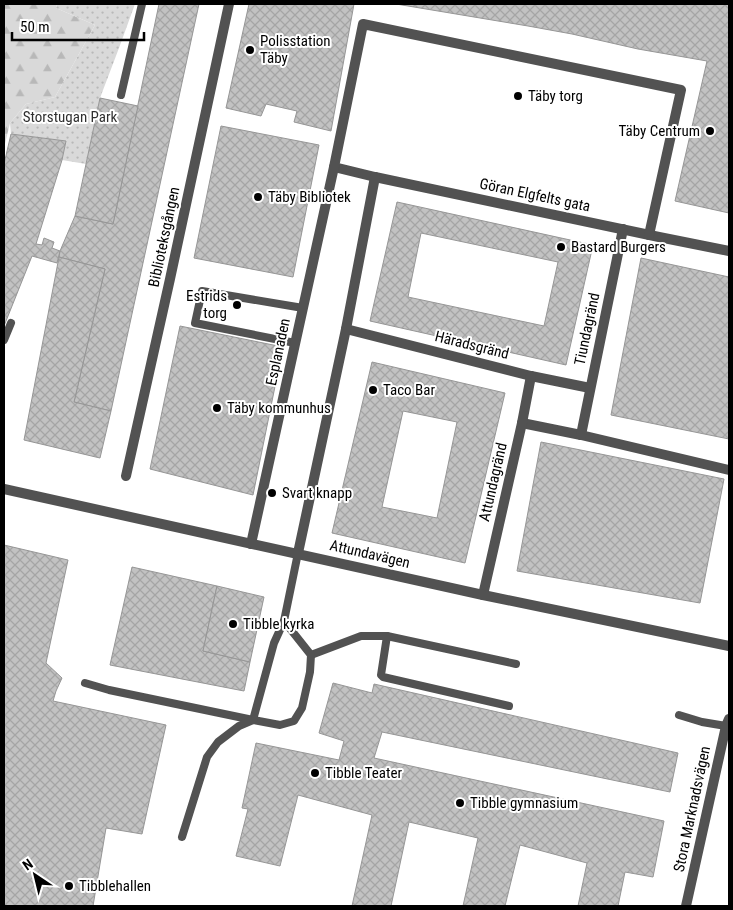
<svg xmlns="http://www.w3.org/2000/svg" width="733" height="910" font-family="'Roboto Condensed',sans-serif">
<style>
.forest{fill:url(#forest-firs)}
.park{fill:url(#park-dots)}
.building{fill:url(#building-cross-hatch);stroke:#969696;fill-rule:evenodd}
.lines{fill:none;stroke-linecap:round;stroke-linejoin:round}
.service{stroke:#525252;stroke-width:8}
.pedestrian{stroke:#525252;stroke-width:10}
.minor{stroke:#525252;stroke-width:10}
.tertiary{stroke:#525252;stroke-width:10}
.poi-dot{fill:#000;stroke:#fff;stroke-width:2}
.labels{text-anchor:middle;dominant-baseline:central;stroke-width:4;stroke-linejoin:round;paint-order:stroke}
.poi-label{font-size:15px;fill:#000;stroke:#fff;text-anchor:start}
.park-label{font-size:15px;fill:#303030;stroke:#fff}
.street-label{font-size:15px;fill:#000;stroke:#fff}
</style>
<defs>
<pattern id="forest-firs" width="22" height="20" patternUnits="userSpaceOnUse" patternTransform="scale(1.25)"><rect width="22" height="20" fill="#d9d9d9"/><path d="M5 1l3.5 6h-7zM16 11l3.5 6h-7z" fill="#b8b8b8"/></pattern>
<pattern id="park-dots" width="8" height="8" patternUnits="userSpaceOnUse" patternTransform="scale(1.25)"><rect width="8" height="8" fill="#d9d9d9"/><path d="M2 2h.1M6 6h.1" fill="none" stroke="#b8b8b8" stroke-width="1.8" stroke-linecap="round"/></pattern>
<pattern id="building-cross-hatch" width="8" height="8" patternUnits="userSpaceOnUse" patternTransform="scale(1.25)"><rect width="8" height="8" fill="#c2c2c2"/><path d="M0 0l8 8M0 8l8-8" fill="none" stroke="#a5a5a5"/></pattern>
</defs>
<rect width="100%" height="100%" fill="#fff"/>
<!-- forest -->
<path class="forest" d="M4,4H57L56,8L95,25L55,97L26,104L10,123L4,148Z"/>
<!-- park -->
<path class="park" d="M57,4H135L119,48L100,98L86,164L62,160L66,141L11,134L10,123L26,104L55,97L95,25L56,8Z"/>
<!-- building -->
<g class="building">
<path d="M159,4H199L111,411L74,402L105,269L59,257L60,251L75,216L113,224Z"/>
<path d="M249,4H354L331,131L294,122L297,111L266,104L261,116L226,108Z"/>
<path d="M396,4H729V213L675,201L707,61L638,49L572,34L528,26Z"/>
<path d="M100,98L138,106L113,224L75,216Z"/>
<path d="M221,126L319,145L293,277L194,258Z"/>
<path d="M11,134L66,141L62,160L36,244L42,245L44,238L54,242L52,248L60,251L57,263L32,256L4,326V164Z"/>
<path d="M397,202L593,245L566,365L370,321ZM421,233L558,262L544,326L408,297Z"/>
<path d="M59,257L105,269L74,402L111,411L100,458L24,440Z"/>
<path d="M641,258L729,277V439L611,415Z"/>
<path d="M180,326L283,347L253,495L150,469Z"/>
<path d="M372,362L505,393L465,563L332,533ZM403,411L457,422L437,518L382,507Z"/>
<path d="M541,442L724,479L700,603L517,571Z"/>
<path d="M4,545L68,560L46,663L62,678L56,691L53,701L166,725L142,834L106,828L93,906H11L4,905Z"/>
<path d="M132,567L217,586L203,651L250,662L244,691L110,665Z"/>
<path d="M217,586L264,597L250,662L203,651Z"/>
<path d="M333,683L372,693L374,684L678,753L670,792L382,732L374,758L664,821L653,877L625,872L618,906H578L587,863L520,845L505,906H463L478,838L409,822L391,906H352L372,815L298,795L280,866L236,856L248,809L242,808L256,743L339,760L344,741L319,733Z"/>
</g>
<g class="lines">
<!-- service -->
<g class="service">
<path d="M121,95L142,4"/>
<path d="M4,340L11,323"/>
<path d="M295,343L195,323L202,291L303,308"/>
<path d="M387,636L381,675L383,677L509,706"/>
<path d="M311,655L361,636H387L516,664"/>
<path d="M85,683L109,690L253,720L280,725L294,721L302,708L310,672L311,655L284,621"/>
<path d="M679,715L702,722L726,726"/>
<path d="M253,720L274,643L284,621L298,553"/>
<path d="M182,837L207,757L218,742L239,726L253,720"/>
</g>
<!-- pedestrian -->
<path class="pedestrian" d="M126,476L170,279L229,4"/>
<!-- minor -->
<g class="minor">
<path d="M334,167L375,177L659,237L729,251"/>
<path d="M346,329L531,376L590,388"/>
<path d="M522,423L581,435L729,470"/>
<path d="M581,435L623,229"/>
<path d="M251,544L334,167L363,24L681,90L649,235"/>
<path d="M298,553L346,329L375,177"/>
<path d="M483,595L522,423L531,376"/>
<path d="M686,906L726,726L729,719"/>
</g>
<!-- tertiary -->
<path class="tertiary" d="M4,489L483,595L729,646"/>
</g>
<!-- markers -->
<g class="poi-dot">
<circle cx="250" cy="50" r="5"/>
<circle cx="518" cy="96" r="5"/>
<circle cx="710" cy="131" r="5"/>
<circle cx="258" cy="197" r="5"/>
<circle cx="561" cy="247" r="5"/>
<circle cx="237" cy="305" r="5"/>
<circle cx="373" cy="390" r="5"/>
<circle cx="217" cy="408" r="5"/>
<circle cx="272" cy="493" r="5"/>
<circle cx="233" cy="624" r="5"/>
<circle cx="315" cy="773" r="5"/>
<circle cx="460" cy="803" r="5"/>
<circle cx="69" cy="886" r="5"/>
</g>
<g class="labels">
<!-- poi labels -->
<g class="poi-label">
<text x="260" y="41">Polisstation<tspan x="260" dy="17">Täby</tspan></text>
<text x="528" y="96">Täby torg</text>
<text x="700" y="131" text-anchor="end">Täby Centrum</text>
<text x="268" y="197">Täby Bibliotek</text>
<text x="571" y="247">Bastard Burgers</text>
<text x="227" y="296" text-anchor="end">Estrids<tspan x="227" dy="17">torg</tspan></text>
<text x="383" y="390">Taco Bar</text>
<text x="227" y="408">Täby kommunhus</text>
<text x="282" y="493">Svart knapp</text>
<text x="243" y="624">Tibble kyrka</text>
<text x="325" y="773">Tibble Teater</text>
<text x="470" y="803">Tibble gymnasium</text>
<text x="79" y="886">Tibblehallen</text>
</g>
<!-- park labels -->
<g class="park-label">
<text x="70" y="117">Storstugan Park</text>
</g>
<!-- street labels -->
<g class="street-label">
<text transform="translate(535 195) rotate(12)">Göran Elgfelts gata</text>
<text transform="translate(164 237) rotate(-78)">Biblioteksgången</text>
<text transform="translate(587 329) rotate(-78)">Tiundagränd</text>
<text transform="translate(472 345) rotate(14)">Häradsgränd</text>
<text transform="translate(278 352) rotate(-78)">Esplanaden</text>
<text transform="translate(493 482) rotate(-77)">Attundagränd</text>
<text transform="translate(370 554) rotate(13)">Attundavägen</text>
<text transform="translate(692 809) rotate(-78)">Stora Marknadsvägen</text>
</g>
</g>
<!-- border -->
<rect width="733" height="910" fill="none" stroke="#000000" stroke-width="10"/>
<!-- north arrow -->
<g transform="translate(35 875) rotate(325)" stroke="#ffffff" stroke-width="4" paint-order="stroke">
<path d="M0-4L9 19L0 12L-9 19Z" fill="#000000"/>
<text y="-8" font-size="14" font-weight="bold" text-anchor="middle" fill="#000000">N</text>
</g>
<!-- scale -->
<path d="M12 32v8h132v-8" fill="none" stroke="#000000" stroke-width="2.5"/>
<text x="20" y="32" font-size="15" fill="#000000" stroke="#ffffff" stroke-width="4" paint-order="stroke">50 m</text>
</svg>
